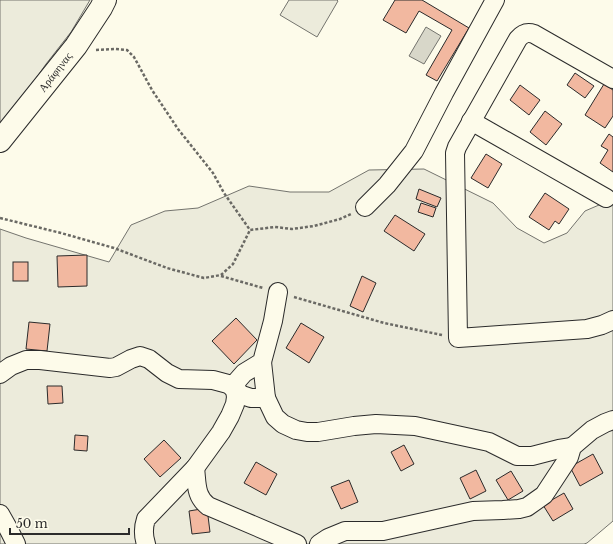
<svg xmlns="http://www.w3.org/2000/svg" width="613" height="544" font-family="'Libre Baskerville',serif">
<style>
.green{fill:#ecebdb;stroke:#74746e}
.water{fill:#d8d7c9;stroke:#74746e}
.building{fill:#f2b8a0;stroke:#2b2b2b}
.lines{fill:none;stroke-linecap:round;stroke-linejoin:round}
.minor-casing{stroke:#2b2b2b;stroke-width:20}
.major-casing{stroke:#2b2b2b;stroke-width:24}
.path{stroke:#6a6964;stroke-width:2.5;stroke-dasharray:3 2;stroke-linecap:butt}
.minor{stroke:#fdfbea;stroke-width:18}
.major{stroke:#fdfbea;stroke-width:22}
.labels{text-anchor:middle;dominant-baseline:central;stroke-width:3;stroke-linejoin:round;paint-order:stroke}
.street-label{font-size:11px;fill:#2b2b2b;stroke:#fdfbea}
</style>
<rect width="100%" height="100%" fill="#fdfbea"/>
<!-- green -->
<g class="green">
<path d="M0,0H90L71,32L46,64L14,110L0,125Z"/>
<path d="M289,0H337L338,1L317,37L280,15Z"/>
<path d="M424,169L493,203L517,228L544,243L567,233L585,211L613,199V521L587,543L584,544H0V229L26,238L109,262L131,225L165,211L198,208L249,186L290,192H329L369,170Z"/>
</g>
<!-- water -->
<path class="water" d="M426,27L441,36L424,64L409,56Z"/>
<!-- building -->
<g class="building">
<path d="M395,0H422L469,28L437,81L426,75L452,30L419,11L406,33L383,20Z"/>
<path d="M575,73L594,86L585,98L567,85Z"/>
<path d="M604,84L613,90V116L605,128L585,115Z"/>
<path d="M520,85L540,100L529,115L510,100Z"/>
<path d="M545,111L562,124L546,145L530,132Z"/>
<path d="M609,134L613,137V172L600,163L608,150L601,146Z"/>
<path d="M486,154L502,164L488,188L471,178Z"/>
<path d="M419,189L441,198L437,207L416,199Z"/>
<path d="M545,193L569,209L559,224L555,221L549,230L529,217Z"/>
<path d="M421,203L436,208L433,217L418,212Z"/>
<path d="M395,215L425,234L414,251L384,231Z"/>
<path d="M87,255V286L58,287L57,256Z"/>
<rect x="13" y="262" width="15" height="19"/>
<path d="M362,276L376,283L363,312L350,306Z"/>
<path d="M236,318L257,340L234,364L212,341Z"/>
<path d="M29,322L50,324L47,351L26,349Z"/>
<path d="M301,323L324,337L309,363L286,348Z"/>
<path d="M47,386H62L63,403L48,404Z"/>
<path d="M75,435L88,436L87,451L74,450Z"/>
<path d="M164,440L181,458L160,477L144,459Z"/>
<path d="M404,445L414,464L401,471L391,452Z"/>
<path d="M593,454L603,473L580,486L570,467Z"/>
<path d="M256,462L277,474L266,495L244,483Z"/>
<path d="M476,470L486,491L470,499L460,478Z"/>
<path d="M511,471L523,491L508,500L496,480Z"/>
<path d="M349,480L358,502L341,509L331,487Z"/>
<path d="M564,493L573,509L553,521L543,505Z"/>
<path d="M207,508L210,532L192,534L189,511Z"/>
</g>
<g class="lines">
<!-- minor casing -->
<g class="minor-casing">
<g id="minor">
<path d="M613,79L534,34C528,32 523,33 518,39L457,147L455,153L458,338L587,329L602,325L613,320"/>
<path d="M471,121L606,198"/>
<path d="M365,207L387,185L414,151L444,93L495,0"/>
<path d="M262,362L266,398"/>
<path d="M0,374L11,366L26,360H40L110,368L116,367L131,359L140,356L149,359L167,373L179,379L213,380L228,384L242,395L251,398H266L275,417L283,424L296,430L307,432H318L354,426L376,424L415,426L489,442L517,456H532L559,449L572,447"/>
<path d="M195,468C197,483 195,496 208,506L297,544"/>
<path d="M0,514L9,530L16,544"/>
<path d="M146,544C143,535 143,528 146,519L195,468L221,432L230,416L235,404L236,397L235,390L237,381L244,373L262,362L273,321L278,292"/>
<path d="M319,544L328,538L345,531H383L473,511L503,510L519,509L527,507L544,495L569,457L572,447L592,430L605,423L613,420"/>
</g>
</g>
<!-- major casing -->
<g class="major-casing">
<path id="major" d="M0,141L76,46L101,8L105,0"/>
</g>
<!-- path -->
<g class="path">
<path d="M96,50L115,49L127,50L134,57L152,90L178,129L213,173L224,193L250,230L275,227L292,229L314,226L340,219L351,214"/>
<path d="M0,218L61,233L114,248L167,268L204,278L221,275L233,264L250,230"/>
<path d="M221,276L263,288"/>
<path d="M294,297L384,323L442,335"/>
</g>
<!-- minor -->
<use href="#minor" class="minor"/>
<!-- major -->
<use href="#major" class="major"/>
</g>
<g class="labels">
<!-- street labels -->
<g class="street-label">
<text transform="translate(55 72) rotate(-52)">Αράφηνας</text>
</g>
</g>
<!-- scale -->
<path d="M10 528v6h119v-6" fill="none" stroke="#2b2b2b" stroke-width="2"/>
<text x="16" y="528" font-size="12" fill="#2b2b2b" stroke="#fdfbea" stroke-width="3" paint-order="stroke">50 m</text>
</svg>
